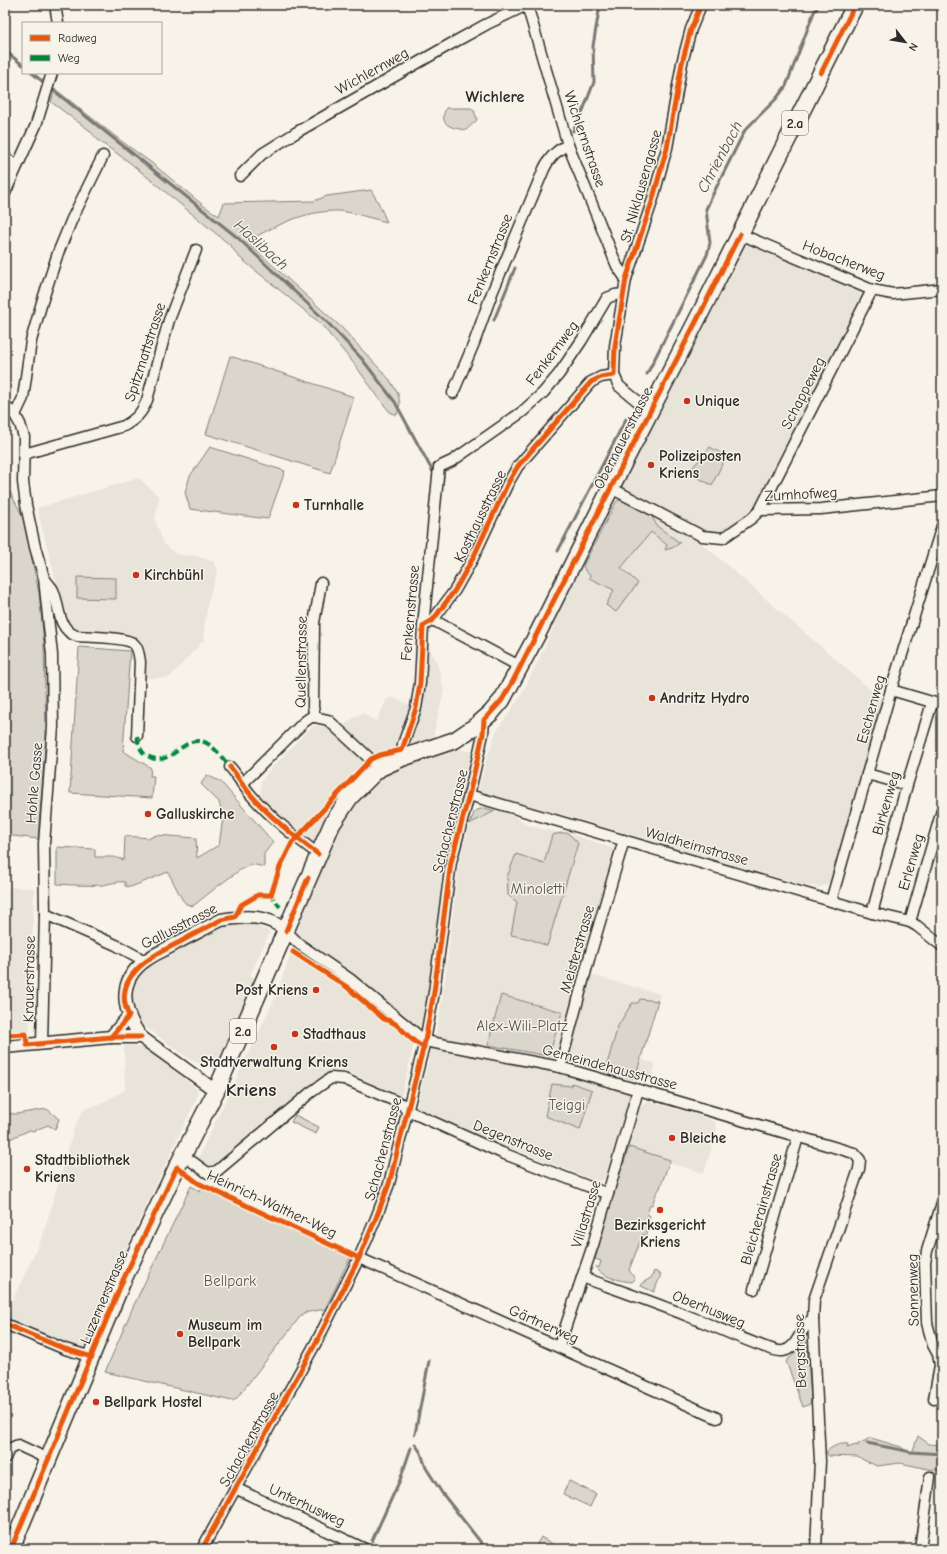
<svg xmlns="http://www.w3.org/2000/svg" width="947" height="1554" font-family="'Comic Neue',sans-serif">
<style>
.built{fill:#e8e4da}
.green{fill:#dad6cc;stroke:#82807c}
.lines{fill:none;stroke-linecap:round;stroke-linejoin:round}
.stream{stroke:#7a7874;stroke-width:3}
.minor-casing{stroke:#2b2b2b;stroke-width:13}
.tertiary-casing{stroke:#2b2b2b;stroke-width:15}
.primary-casing{stroke:#2b2b2b;stroke-width:19}
.minor{stroke:#f7f3e8;stroke-width:10}
.tertiary{stroke:#f7f3e8;stroke-width:12}
.primary{stroke:#f7f3e8;stroke-width:16}
.quiet{stroke:#00873e;stroke-width:4;stroke-dasharray:8 4;stroke-linecap:butt}
.cycleway-casing{stroke:#f7f3e8;stroke-width:8}
.cycleway{stroke:#e8590c;stroke-width:5}
.poi-dot{fill:#c8321e;stroke:#f7f3e8;stroke-width:1.5}
.labels{text-anchor:middle;dominant-baseline:central;stroke-width:3;stroke-linejoin:round;paint-order:stroke}
.shield{fill:#f7f3e8;stroke:#686764;stroke-width:1}
.shield-label{font-size:14px;font-weight:bold;fill:#2b2b2b}
.street-label{font-size:15px;fill:#2b2b2b;stroke:#f7f3e8}
.poi-label{font-size:15px;font-weight:bold;fill:#2b2b2b;stroke:#f7f3e8;text-anchor:start}
.park-label{font-size:15px;fill:#575653;stroke:#f7f3e8}
.neighbourhood-label{font-size:16px;font-weight:bold;fill:#2b2b2b;stroke:#f7f3e8}
.water-label{font-size:16px;font-style:italic;fill:#53524f;stroke:#f7f3e8}
.district-label{font-size:19px;font-weight:bold;fill:#2b2b2b;stroke:#f7f3e8}
</style>
<rect width="100%" height="100%" fill="#f7f3e8"/>
<filter id="ink" filterUnits="userSpaceOnUse"><feTurbulence type="fractalNoise" baseFrequency=".025" numOctaves="2"/><feDisplacementMap in="SourceGraphic" scale="8" xChannelSelector="R" yChannelSelector="G"/><feConvolveMatrix kernelMatrix="1 2 1 2 8 2 1 2 1" color-interpolation-filters="sRGB"/></filter>
<g filter="url(#ink)">
<!-- built -->
<g class="built">
<path d="M746,239L869,290L756,504L723,534L700,531L619,491Z"/>
<path d="M139,478L159,497L155,520L164,544L176,554L196,556L214,562L218,571L208,601L203,638L205,641L202,642L169,678H144L145,652L139,642L131,636L78,630L67,624L37,508Z"/>
<path d="M619,500L630,503L691,534L885,702L837,867L832,879L828,883L821,887L804,885L561,814L558,816L526,807L478,791L487,758L496,732L522,694L550,636L562,606L616,502Z"/>
<path d="M428,645L437,663L444,690L429,754L438,756L452,748L473,752L466,784L442,866L437,929L425,1012L414,1045L401,1096L343,1070L335,1069L211,1170L202,1164L198,1158L277,994L292,948L312,861L311,851L266,804L261,798V782L268,772L308,730L316,725L326,727L336,733L353,718L363,713L376,722L387,699L392,697L420,710L424,647Z"/>
<path d="M484,808L512,815L528,825L550,831L568,833L615,849L580,969L595,976L660,994L641,1059L656,1064L652,1076L644,1083L634,1080L605,1178L599,1182L517,1150L504,1148L416,1108L438,1025L446,974L458,868L461,854L473,814L478,809Z"/>
<path d="M5,887L34,888L29,1034L5,1036Z"/>
<path d="M250,923L270,932L250,975L255,978L214,1070L191,1060L143,1025L134,1010L133,1001V991L136,980L142,970L144,972L152,965L160,962L159,959L213,928L238,924Z"/>
<path d="M124,1046H132L149,1048L156,1052L160,1059L197,1089L198,1095L106,1292L93,1322L87,1344L84,1348L73,1347L5,1317L43,1235L74,1129L83,1110L99,1104L125,1090Z"/>
<path d="M649,1101L710,1119L715,1122L717,1130L704,1173L669,1163L670,1160L629,1147L640,1107Z"/>
</g>
<!-- green -->
<g class="green">
<path d="M55,89L120,140L153,164L204,206L219,216L224,203L314,201L327,196L371,190L378,202L387,222C373,219 352,212 339,211C307,210 273,226 247,242L342,328L390,380L398,394L400,403L397,415L390,412L384,405L355,365L320,323L239,257L230,245L129,162L99,141L89,130L51,102Z"/>
<path d="M446,108H471L474,110L477,120L466,130C451,128 438,125 446,108Z"/>
<path d="M230,356L354,397L330,473L206,434Z"/>
<path d="M210,447L285,471L268,519L190,509L185,492L190,476Z"/>
<path d="M710,447L726,456L712,485L688,473Z"/>
<path d="M10,492L23,517L39,593L44,643L46,736L38,839L5,835V494Z"/>
<path d="M619,500L630,503L651,515L657,526L680,543L672,548L665,550L667,545L651,532L621,568L638,583L616,612L606,605L614,590L589,578L590,575L586,572L583,566L616,502Z"/>
<path d="M77,577L116,578V599L77,598Z"/>
<path d="M79,647L130,651L123,751L151,768L150,776H154L152,798L70,793Z"/>
<path d="M207,775L221,782L273,842L264,854V867L251,864L240,870L218,886L193,906L186,904L182,899L168,872L131,887L125,886V882C117,881 110,884 102,885C87,886 73,885 57,884V847L95,849V857H114L124,860L125,836L150,838L156,835L196,838L197,858L219,845L223,818L219,802L201,784Z"/>
<path d="M484,808L495,811L469,824L475,811Z"/>
<path d="M562,833H568L578,843L547,946L530,939L511,935L517,902L508,895L507,877L516,854L544,863L552,835Z"/>
<path d="M501,995L562,1012L549,1056L488,1045Z"/>
<path d="M640,999L658,1001L635,1078L605,1071L618,1026L632,1003H638Z"/>
<path d="M572,1083L592,1090L580,1130L545,1116L552,1084L571,1086Z"/>
<path d="M47,1109L59,1119L55,1129L48,1125L33,1131L30,1130L5,1141V1113L16,1114Z"/>
<path d="M295,1115L319,1127L316,1134L291,1122Z"/>
<path d="M629,1147L670,1160L660,1188L656,1194L652,1205H650L647,1214L650,1216L647,1226V1237L643,1234L629,1270L635,1279L632,1282C621,1281 600,1277 595,1266L599,1268L601,1261L595,1259L614,1192Z"/>
<path d="M204,1184L351,1252V1256L325,1309L303,1313L236,1399L232,1401L105,1372L133,1307L191,1186L200,1191Z"/>
<path d="M654,1271L661,1274L654,1292L641,1286L642,1283L651,1278Z"/>
<path d="M803,1338L806,1340L807,1346L811,1399L810,1404L803,1407L786,1361L793,1355Z"/>
<path d="M918,1436L929,1444L942,1445V1470H933L900,1463L877,1466L857,1457L829,1456L827,1454V1451C833,1446 840,1443 848,1444L847,1448L856,1445L858,1446V1444L871,1438L901,1447L908,1452L912,1453Z"/>
<path d="M569,1481L596,1494L590,1507L563,1494Z"/>
<path d="M541,1537L559,1548L558,1549H534Z"/>
</g>
<g class="lines">
<!-- stream -->
<g class="stream">
<path d="M5,51L23,65"/>
<path d="M32,73L238,238L328,323L362,359L395,402L433,472"/>
<path d="M573,131L584,108L594,82L593,46L600,5"/>
<path d="M494,320L515,268"/>
<path d="M647,374L707,255L710,243L706,209L714,192L745,130L776,99L786,86L814,12L819,5"/>
<path d="M558,551L626,419"/>
<path d="M415,1434L429,1361"/>
<path d="M867,1443L911,1452L942,1454"/>
<path d="M415,1444L421,1453L426,1468L442,1493L486,1549"/>
<path d="M372,1541L400,1480L411,1448"/>
</g>
<!-- minor casing -->
<g class="minor-casing">
<g id="minor">
<path d="M55,5L58,23"/>
<path d="M527,5L568,145L617,266L626,279"/>
<path d="M5,157L16,166"/>
<path d="M240,176L262,154L297,132L449,45L487,24L527,5"/>
<path d="M5,193L36,125L52,73"/>
<path d="M740,234L872,290L893,294L942,289"/>
<path d="M453,393L474,343L492,293L544,169C549,158 556,150 568,145"/>
<path d="M5,406L15,415L20,424L24,437L23,482L26,505L35,547L44,578L52,655L53,727L44,844L45,914L42,1044"/>
<path d="M651,408L640,403L619,386L614,375L615,346L626,279L652,202L662,165L667,148L682,63L691,29L701,5"/>
<path d="M15,415L23,398L31,341L42,302L58,253L72,219L103,156"/>
<path d="M24,454L124,426C136,419 142,413 147,400L169,320L196,250"/>
<path d="M611,488L702,536L723,538L752,518L760,510L872,290"/>
<path d="M760,510L821,509L942,496"/>
<path d="M45,579C47,583 51,586 53,590C60,606 57,630 77,636C89,637 127,637 134,644C139,649 139,656 140,662L137,736"/>
<path d="M433,620L521,667"/>
<path d="M423,626L433,620L455,590L473,558L508,483L518,466L591,382L601,377L614,375"/>
<path d="M891,690L942,705"/>
<path d="M315,717L313,707L314,623L321,583"/>
<path d="M402,758L403,744L416,708L420,683L423,626L439,467L452,461L522,412L543,393L559,374L582,340L607,298L615,295L623,294"/>
<path d="M230,767C238,776 243,786 251,795C271,818 294,836 318,854"/>
<path d="M867,774L907,785"/>
<path d="M242,784L304,722L311,717H315L328,720L380,768"/>
<path d="M469,795L872,913L910,922L917,926L942,946"/>
<path d="M831,901L891,690L942,526"/>
<path d="M872,913L907,785L932,703"/>
<path d="M45,914L116,945L138,957L144,962"/>
<path d="M910,922L942,810"/>
<path d="M286,931L299,944L350,979L425,1041L560,1067L854,1153L860,1160L859,1169L814,1300L813,1319L820,1461L816,1549"/>
<path d="M560,1067L589,959L624,840"/>
<path d="M183,1155L205,1171L208,1173L217,1171L310,1093L331,1078L344,1079L402,1104L407,1111L413,1113L502,1153L608,1194"/>
<path d="M359,1258L717,1418"/>
<path d="M582,1277C618,1290 653,1302 688,1316C714,1326 739,1338 765,1347C770,1348 777,1352 783,1351C798,1349 800,1326 813,1319"/>
<path d="M754,1289L798,1137"/>
<path d="M5,1324L65,1349L92,1357"/>
<path d="M559,1346L593,1245L638,1090"/>
<path d="M934,1399L940,1365L938,1354L933,1345L927,1323L925,1263L927,1251L942,1203"/>
<path d="M5,1458L9,1449L18,1445L48,1459"/>
<path d="M235,1488L365,1549"/>
<path d="M202,1549L319,1337L359,1258L376,1218L389,1184L425,1041L434,992L451,862L469,795L479,752L483,734L484,720"/>
<path d="M920,1549L930,1477"/>
</g>
</g>
<!-- tertiary casing -->
<g class="tertiary-casing">
<g id="tertiary">
<path d="M111,1037L129,1016"/>
<path d="M141,1037C123,1012 116,982 145,961C154,954 165,950 175,944C190,936 206,928 221,920C244,916 268,914 286,931"/>
<path d="M5,1047L111,1037H141L216,1091"/>
</g>
</g>
<!-- primary casing -->
<g class="primary-casing">
<path id="primary" d="M11,1549L123,1280L177,1167L216,1091L332,824L350,797L373,774L380,768L402,758L455,740L477,725L491,713L502,700L538,633L600,509L700,314L855,5"/>
</g>
<!-- minor -->
<use href="#minor" class="minor"/>
<!-- tertiary -->
<use href="#tertiary" class="tertiary"/>
<!-- primary -->
<use href="#primary" class="primary"/>
<!-- quiet -->
<g class="quiet">
<path d="M137,736C138,740 139,747 142,751C144,754 149,757 152,758C171,765 182,739 200,741C212,742 223,759 230,767"/>
<path d="M272,892L271,895L280,907"/>
</g>
<!-- cycleway casing -->
<g class="cycleway-casing">
<g id="cycleway">
<path d="M821,73L855,5"/>
<path d="M230,767C238,776 243,786 251,795C271,818 294,836 318,854"/>
<path d="M286,931L308,878"/>
<path d="M293,952L347,987L384,1019C401,1022 408,1042 424,1047"/>
<path d="M5,1035L26,1034L27,1045L111,1037H141"/>
<path d="M111,1037L129,1016C110,976 152,956 180,942C194,934 208,927 221,920L235,917L241,905L258,895H271L280,867L292,843L371,759L380,755L402,750L416,708L420,683L423,626L433,620L455,590L473,558L508,483L518,466L591,382L601,377L614,375L615,346L626,279L652,202L662,165L667,148L682,63L691,29L701,5"/>
<path d="M5,1324L65,1349L92,1357"/>
<path d="M11,1549L123,1280L177,1167L198,1183L359,1258"/>
<path d="M202,1549L319,1337L359,1258L376,1218L389,1184L425,1041L434,992L451,862L469,795L479,752L483,734L484,720L502,700L513,681L600,509L700,314L740,234"/>
</g>
</g>
<!-- cycleway -->
<use href="#cycleway" class="cycleway"/>
</g>
</g>
<!-- markers -->
<g class="poi-dot">
<circle cx="687" cy="401" r="4"/>
<circle cx="651" cy="465" r="4"/>
<circle cx="296" cy="505" r="4"/>
<circle cx="136" cy="575" r="4"/>
<circle cx="652" cy="698" r="4"/>
<circle cx="148" cy="814" r="4"/>
<circle cx="316" cy="990" r="4"/>
<circle cx="295" cy="1034" r="4"/>
<circle cx="274" cy="1047" r="4"/>
<circle cx="672" cy="1138" r="4"/>
<circle cx="27" cy="1169" r="4"/>
<circle cx="660" cy="1210" r="4"/>
<circle cx="180" cy="1334" r="4"/>
<circle cx="96" cy="1402" r="4"/>
</g>
<g class="labels">
<!-- shield labels -->
<g class="shield">
<rect x="782" y="111" width="26" height="24" rx="3"/>
<rect x="230" y="1019" width="26" height="24" rx="3"/>
</g>
<g class="shield-label">
<text x="795" y="123">2.a</text>
<text x="243" y="1031">2.a</text>
</g>
<!-- street labels -->
<g class="street-label">
<text transform="translate(372 71) rotate(-29)">Wichlernweg</text>
<text transform="translate(585 139) rotate(71)">Wichlernstrasse</text>
<text transform="translate(641 186) rotate(-74)">St. Niklausengasse</text>
<text transform="translate(490 259) rotate(-68)">Fenkernstrasse</text>
<text transform="translate(844 260) rotate(21)">Hobacherweg</text>
<text transform="translate(145 352) rotate(-72)">Spitzmattstrasse</text>
<text transform="translate(552 353) rotate(-53)">Fenkernweg</text>
<text transform="translate(803 393) rotate(-63)">Schappeweg</text>
<text transform="translate(623 438) rotate(-63)">Obernauerstrasse</text>
<text transform="translate(801 494) rotate(-3)">Zumhofweg</text>
<text transform="translate(480 516) rotate(-64)">Kosthausstrasse</text>
<text transform="translate(410 613) rotate(-85)">Fenkernstrasse</text>
<text transform="translate(301 662) rotate(-89)">Quellenstrasse</text>
<text transform="translate(871 709) rotate(-74)">Eschenweg</text>
<text transform="translate(34 783) rotate(-85)">Hohle Gasse</text>
<text transform="translate(886 803) rotate(-74)">Birkenweg</text>
<text transform="translate(450 821) rotate(-76)">Schachenstrasse</text>
<text transform="translate(697 846) rotate(16)">Waldheimstrasse</text>
<text transform="translate(911 862) rotate(-74)">Erlenweg</text>
<text transform="translate(179 926) rotate(-27)">Gallusstrasse</text>
<text transform="translate(577 949) rotate(-74)">Meisterstrasse</text>
<text transform="translate(29 979) rotate(-89)">Krauerstrasse</text>
<text transform="translate(610 1067) rotate(15)">Gemeindehausstrasse</text>
<text transform="translate(513 1140) rotate(22)">Degenstrasse</text>
<text transform="translate(383 1149) rotate(-75)">Schachenstrasse</text>
<text transform="translate(272 1204) rotate(25)">Heinrich-Walther-Weg</text>
<text transform="translate(761 1209) rotate(-74)">Bleicherainstrasse</text>
<text transform="translate(586 1214) rotate(-73)">Villastrasse</text>
<text transform="translate(913 1290) rotate(-91)">Sonnenweg</text>
<text transform="translate(104 1297) rotate(-67)">Luzernerstrasse</text>
<text transform="translate(709 1309) rotate(22)">Oberhusweg</text>
<text transform="translate(544 1324) rotate(24)">Gärtnerweg</text>
<text transform="translate(800 1351) rotate(-92)">Bergstrasse</text>
<text transform="translate(249 1439) rotate(-61)">Schachenstrasse</text>
<text transform="translate(307 1505) rotate(25)">Unterhusweg</text>
</g>
<!-- poi labels -->
<g class="poi-label">
<text x="695" y="401">Unique</text>
<text x="659" y="456">Polizeiposten<tspan x="659" dy="17">Kriens</tspan></text>
<text x="304" y="505">Turnhalle</text>
<text x="144" y="575">Kirchbühl</text>
<text x="660" y="698">Andritz Hydro</text>
<text x="156" y="814">Galluskirche</text>
<text x="308" y="990" text-anchor="end">Post Kriens</text>
<text x="303" y="1034">Stadthaus</text>
<text x="274" y="1062" text-anchor="middle">Stadtverwaltung Kriens</text>
<text x="680" y="1138">Bleiche</text>
<text x="35" y="1160">Stadtbibliothek<tspan x="35" dy="17">Kriens</tspan></text>
<text x="660" y="1225" text-anchor="middle">Bezirksgericht<tspan x="660" dy="17">Kriens</tspan></text>
<text x="188" y="1325">Museum im<tspan x="188" dy="17">Bellpark</tspan></text>
<text x="104" y="1402">Bellpark Hostel</text>
</g>
<!-- park labels -->
<g class="park-label">
<text x="538" y="889">Minoletti</text>
<text x="522" y="1026">Alex-Wili-Platz</text>
<text x="567" y="1105">Teiggi</text>
<text x="230" y="1281">Bellpark</text>
</g>
<!-- neighbourhood labels -->
<g class="neighbourhood-label">
<text x="495" y="97">Wichlere</text>
</g>
<!-- water labels -->
<g class="water-label">
<text transform="translate(720 157) rotate(-62)">Chrienbach</text>
<text transform="translate(261 245) rotate(42)">Haslibach</text>
</g>
<!-- district labels -->
<g class="district-label">
<text x="251" y="1090">Kriens</text>
</g>
</g>
<!-- margin -->
<rect width="947" height="1554" fill="none" stroke="#f7f3e8" stroke-width="20"/>
<rect x="10" y="10" width="927" height="1534" fill="none" stroke="#2b2b2b" stroke-width="1.5" filter="url(#ink)"/>
<!-- legend -->
<rect x="22" y="22" width="140" height="52" fill="#f7f3e8" stroke="#a5a39c"/>
<rect x="30" y="35" width="20" height="6" fill="#e8590c" stroke="#a5a39c"/>
<text x="58" y="42" font-size="12" fill="#2b2b2b">Radweg</text>
<rect x="30" y="55" width="20" height="6" fill="#00873e" stroke="#a5a39c"/>
<text x="58" y="62" font-size="12" fill="#2b2b2b">Weg</text>
<!-- north arrow -->
<g transform="translate(905 42) rotate(121)" stroke="#f7f3e8" stroke-width="3" paint-order="stroke">
<path d="M0-3L7 15L0 10L-7 15Z" fill="#2b2b2b"/>
<text y="-6" font-size="11" font-weight="bold" text-anchor="middle" fill="#2b2b2b">N</text>
</g>
</svg>
